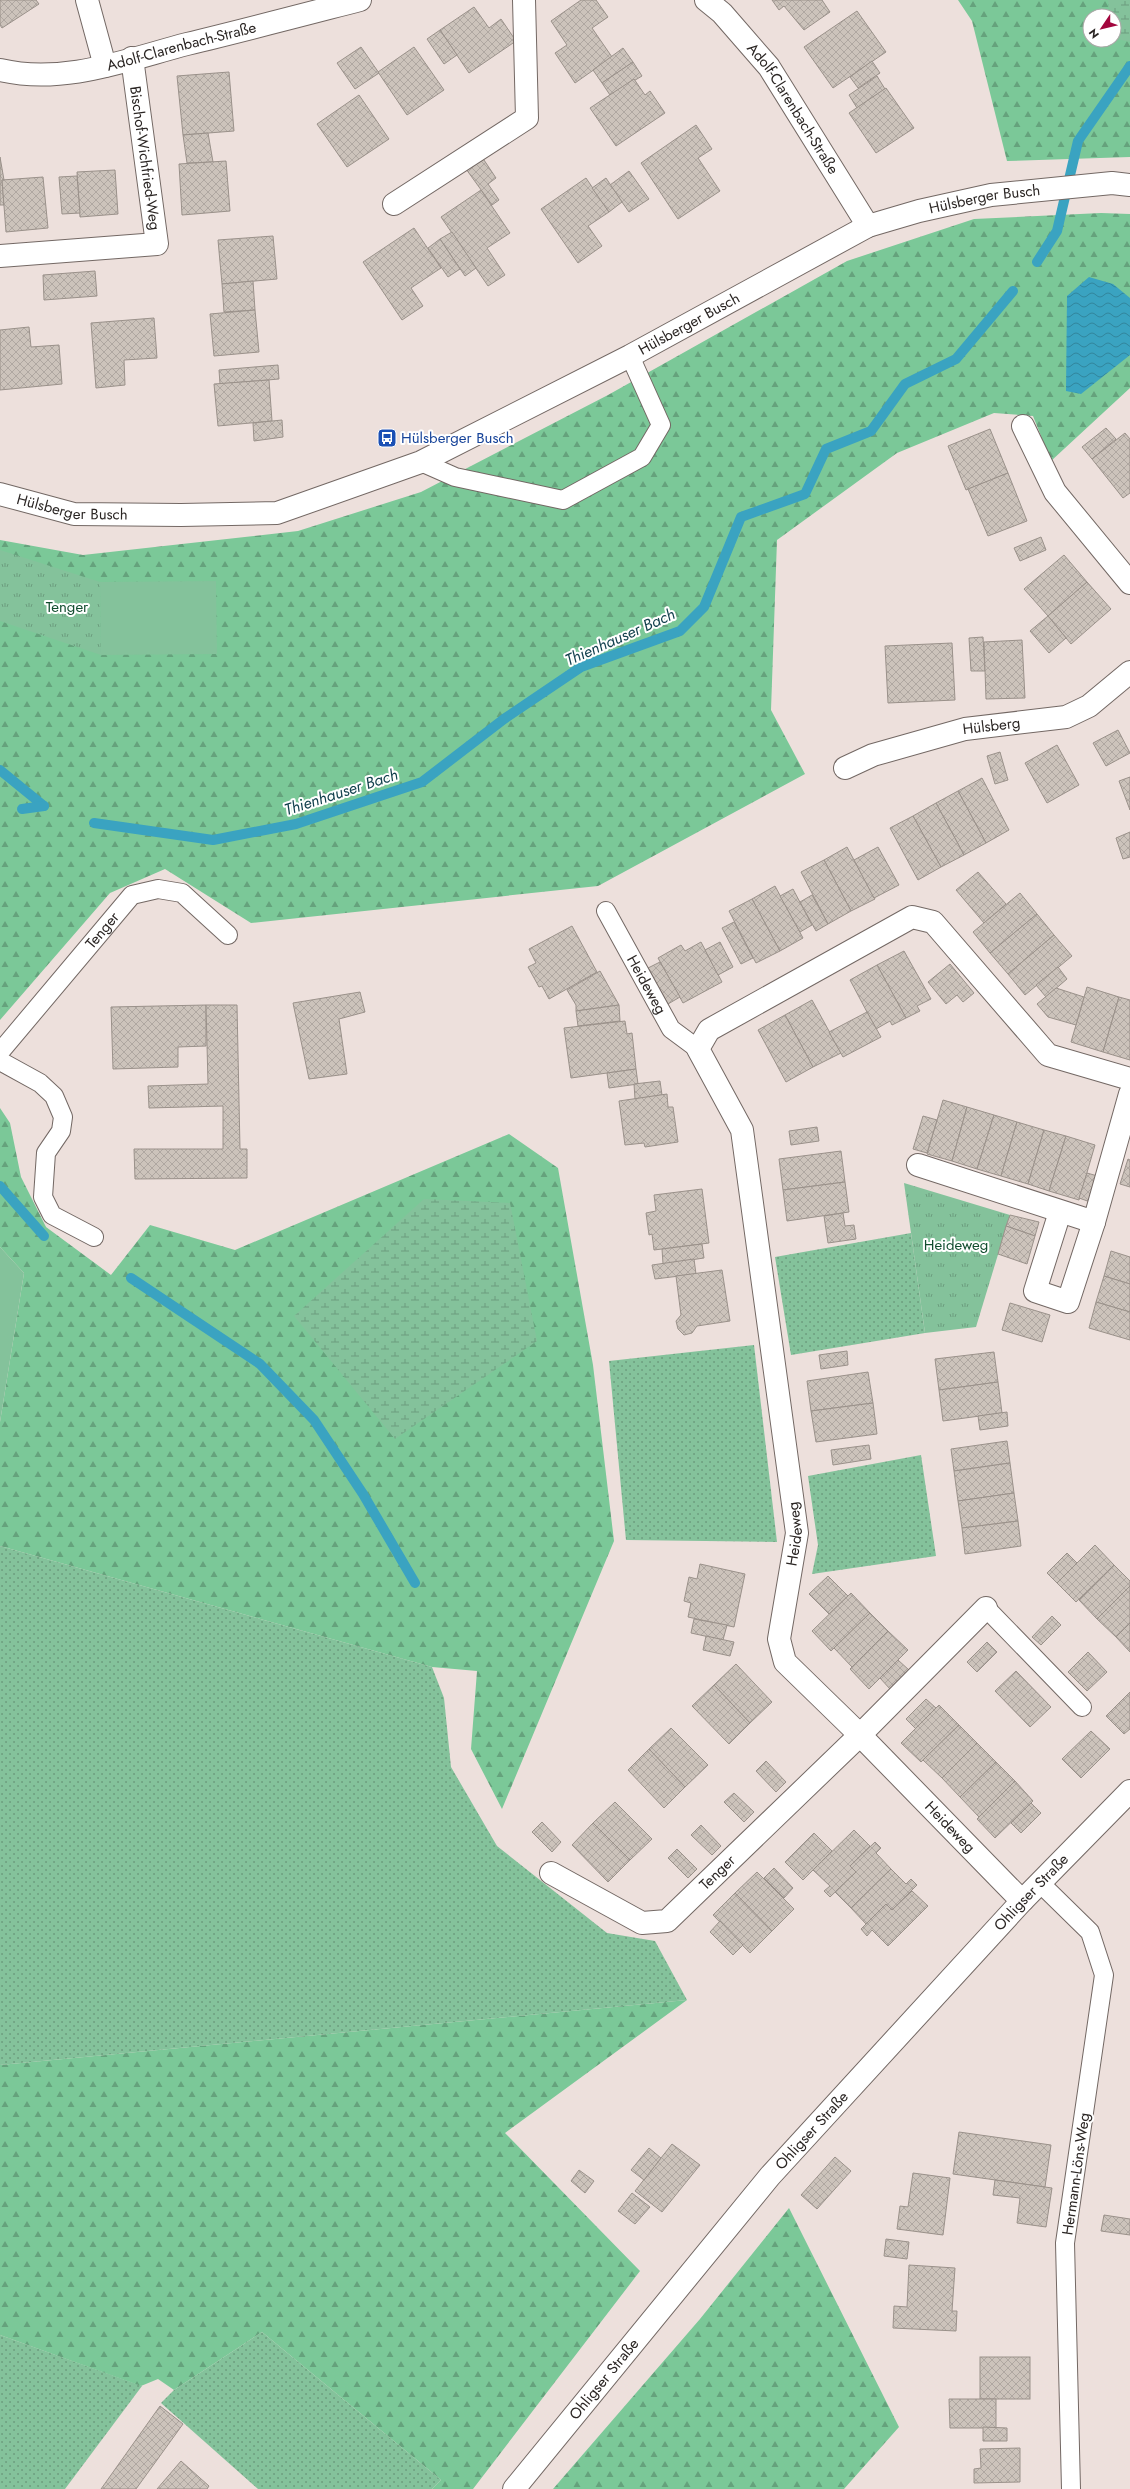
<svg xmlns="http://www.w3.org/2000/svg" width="1130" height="2489" font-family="Jost,sans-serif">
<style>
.grass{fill:url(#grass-dots)}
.forest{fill:url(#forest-firs);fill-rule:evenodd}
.wetland{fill:url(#wetland-marsh)}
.park{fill:url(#park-tufts)}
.garden{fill:#84c29b}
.water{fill:url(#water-waves)}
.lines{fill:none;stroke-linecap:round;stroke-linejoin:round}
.stream{stroke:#3aa3c1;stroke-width:10}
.building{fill:url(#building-cross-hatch);stroke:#9a918a}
.lane-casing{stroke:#736864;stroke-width:20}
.street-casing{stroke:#736864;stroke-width:24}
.secondary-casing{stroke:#736864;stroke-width:24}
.lane{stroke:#fff;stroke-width:18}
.street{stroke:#fff;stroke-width:22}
.secondary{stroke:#fff;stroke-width:22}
.labels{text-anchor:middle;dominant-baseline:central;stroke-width:4;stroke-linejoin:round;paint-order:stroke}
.street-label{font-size:15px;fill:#2b2624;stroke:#fff}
.transit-label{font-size:15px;fill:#164399;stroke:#fff;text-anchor:start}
.park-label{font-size:15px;fill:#124d2f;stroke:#fff}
.water-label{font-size:16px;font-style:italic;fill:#13414e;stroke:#fff}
</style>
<defs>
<pattern id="grass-dots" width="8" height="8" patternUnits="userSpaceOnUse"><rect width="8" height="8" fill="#84c29b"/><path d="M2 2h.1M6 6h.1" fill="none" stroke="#6c9d7e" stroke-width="1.8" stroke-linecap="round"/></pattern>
<pattern id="forest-firs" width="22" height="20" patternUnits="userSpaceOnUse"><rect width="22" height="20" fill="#7bc898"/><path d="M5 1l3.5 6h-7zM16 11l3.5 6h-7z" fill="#65a27c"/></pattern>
<pattern id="wetland-marsh" width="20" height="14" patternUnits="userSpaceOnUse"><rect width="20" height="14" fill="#84c29b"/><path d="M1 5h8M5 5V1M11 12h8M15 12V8" fill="none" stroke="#6c9d7e"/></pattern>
<pattern id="park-tufts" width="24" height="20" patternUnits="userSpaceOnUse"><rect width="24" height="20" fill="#84c29b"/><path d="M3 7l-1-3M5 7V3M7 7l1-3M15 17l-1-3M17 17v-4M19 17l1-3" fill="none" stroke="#6c9d7e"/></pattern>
<pattern id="water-waves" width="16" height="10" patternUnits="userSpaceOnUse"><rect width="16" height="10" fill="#3aa3c1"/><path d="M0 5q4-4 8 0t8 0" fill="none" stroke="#31859d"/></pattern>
<pattern id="building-cross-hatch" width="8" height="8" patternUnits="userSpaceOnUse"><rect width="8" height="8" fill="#ccc3bb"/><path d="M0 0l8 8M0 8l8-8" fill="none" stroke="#afa7a1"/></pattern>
</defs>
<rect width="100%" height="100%" fill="#ede0dc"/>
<!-- grass -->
<g class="grass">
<path d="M911,1233L925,1333L791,1355L775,1257Z"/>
<path d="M754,1345L777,1542L626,1540L609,1361Z"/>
<path d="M921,1455L936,1556L812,1574L818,1545L808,1476Z"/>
<path d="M0,1546L432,1667L444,1698L451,1767L497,1846L607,1933L655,1941L687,2000L0,2065Z"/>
<path d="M262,2332L441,2480L432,2489H258L161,2403L174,2390Z"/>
<path d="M0,2335L142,2386L65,2489H0Z"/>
</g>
<!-- forest -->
<g class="forest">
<path d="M958,0H1130V157L1007,161L972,21ZM1090,16H1114V40H1090Z"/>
<path d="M1101,213L1130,214V388L1051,461L1033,416L994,413L897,453L777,540L771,710L805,774L598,886L251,923L165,869L110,893L0,1020V540L83,555L298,531L421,492L608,395L847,261L974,219Z"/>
<path d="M0,1108L10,1123L21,1177L46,1227L111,1275L150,1225L235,1250L509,1134L558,1168L593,1365L614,1541L502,1809L471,1749L477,1671L432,1667L0,1546V1422L24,1273L0,1247Z"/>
<path d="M687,2000L505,2133L640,2271L473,2489H432L441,2480L262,2332L174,2390L158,2379L141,2386L0,2335V2065Z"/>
<path d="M789,2208L899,2427L844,2489H553L700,2319Z"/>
</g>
<!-- wetland -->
<g class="wetland">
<path d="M1108,0H1130V42L1114,38V16H1110Z"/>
<path d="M424,1199L510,1203L537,1341L395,1439L294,1316Z"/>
</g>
<!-- park -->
<g class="park">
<path d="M0,550L100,582L101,655L0,621Z"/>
<path d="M904,1183L1010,1215L976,1327L925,1333Z"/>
</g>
<!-- garden -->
<g class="garden">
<path d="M216,581L217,654L101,655L100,582Z"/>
<path d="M0,1247L24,1273L0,1422Z"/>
</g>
<!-- water -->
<path class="water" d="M1089,277L1113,284L1130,298V355L1081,394L1066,391L1067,296Z"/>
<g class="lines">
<!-- stream -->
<g class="stream">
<path d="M1037,262L1057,231L1078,141L1130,66"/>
<path d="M0,770L44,806"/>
<path d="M22,809L44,806"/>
<path d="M94,823L213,840L296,824L422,782L504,719L581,667L680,631L704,607L741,517L805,494L826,449L871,431L905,384L956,359L1013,291"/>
<path d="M0,1186L44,1236"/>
<path d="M131,1278L260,1364L314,1420L363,1494L415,1583"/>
</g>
</g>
<!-- building -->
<g class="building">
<path d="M0,0H36L39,4L2,28L0,25Z"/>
<path d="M581,0H596L608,17L592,28L612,57L575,83L555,53L567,45L551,21Z"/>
<path d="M772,0H822L830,12L804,30L784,6L779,10Z"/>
<path d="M474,7L489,28L501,19L516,41L469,73L440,30Z"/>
<path d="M857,11L886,52L833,88L804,47Z"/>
<path d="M440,30L457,55L444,64L427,39Z"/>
<path d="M361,47L379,73L355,89L337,63Z"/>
<path d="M414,47L444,90L407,115L378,72Z"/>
<path d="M623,48L633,62L602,83L593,70Z"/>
<path d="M872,61L880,73L858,88L850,77Z"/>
<path d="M633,62L642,76L610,95L602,83Z"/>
<path d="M229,72L234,131L183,135L177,76Z"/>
<path d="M877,76L885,89L857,108L849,95Z"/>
<path d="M634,79L645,95L650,91L665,113L616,146L590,108Z"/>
<path d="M886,88L914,128L876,153L849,113Z"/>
<path d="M359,95L389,139L347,167L317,124Z"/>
<path d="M696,125L712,149L698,158L720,191L678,219L641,163Z"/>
<path d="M208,133L213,162L187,163L183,135Z"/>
<path d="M0,157L4,180H2L4,205H0Z"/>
<path d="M482,157L496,178L488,184L499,200L492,205L466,169Z"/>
<path d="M226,161L230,211L182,215L179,164Z"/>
<path d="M115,170L118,214L80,217L77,172Z"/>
<path d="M629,171L649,199L629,212L610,185Z"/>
<path d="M77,176L80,213L62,214L59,177Z"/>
<path d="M43,177L48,228L6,232L2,180Z"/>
<path d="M586,178L609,212L588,226L602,246L578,263L541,209Z"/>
<path d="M606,178L622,202L609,212L592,188Z"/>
<path d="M481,190L510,233L487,248L505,275L488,286L441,217Z"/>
<path d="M414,228L441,268L411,288L423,306L402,320L363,262Z"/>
<path d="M452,232L476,268L465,276L440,239Z"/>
<path d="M273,236L277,279L222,284L218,240Z"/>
<path d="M440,239L460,269L448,277L428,248Z"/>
<path d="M95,271L97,296L44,300L43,275Z"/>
<path d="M253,281L255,310L224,312L222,284Z"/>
<path d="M255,310L259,352L214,356L210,314Z"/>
<path d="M154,318L157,358L124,360L125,385L96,388L91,323Z"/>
<path d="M29,327L31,347L59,345L62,384L0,390V330Z"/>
<path d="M278,365L279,379L220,384L219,370Z"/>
<path d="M269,380L272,421L218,426L214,384Z"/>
<path d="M282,420L283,437L254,441L253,423Z"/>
<path d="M1106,428L1116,439L1092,459L1082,447Z"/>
<path d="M990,429L1008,473L966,490L948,446Z"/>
<path d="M1125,433L1130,439V493L1123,498L1092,459Z"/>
<path d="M1008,473L1027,521L988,536L968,489Z"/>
<path d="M1041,537L1046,550L1020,561L1014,548Z"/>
<path d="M1064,555L1087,582L1048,616L1024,589Z"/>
<path d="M1087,582L1111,609L1071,644L1048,616Z"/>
<path d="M1048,616L1066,638L1049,653L1030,631Z"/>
<path d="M983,637L985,671H971L969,638Z"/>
<path d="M1022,640L1025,698L986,699L984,642Z"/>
<path d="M952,643L955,700L888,703L885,646Z"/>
<path d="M1118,730L1130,753L1106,766L1093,743Z"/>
<path d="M1057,745L1079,785L1047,803L1025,763Z"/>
<path d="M1000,752L1008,780L995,784L987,756Z"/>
<path d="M1130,777V810L1119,781Z"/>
<path d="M982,778L1009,830L986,843L958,791Z"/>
<path d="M958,791L986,843L964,855L936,803Z"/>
<path d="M936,803L964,855L941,867L913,816Z"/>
<path d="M913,816L941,867L918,880L890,828Z"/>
<path d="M1130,832V857L1123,859L1116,838Z"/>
<path d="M847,847L875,899L851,911L824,860Z"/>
<path d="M878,847L899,885L874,898L854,860Z"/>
<path d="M824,860L851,911L828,924L801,872Z"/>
<path d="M978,872L1006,904L984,923L956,890Z"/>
<path d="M775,886L803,938L780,951L752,899Z"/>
<path d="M793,889L812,925L800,932L780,896Z"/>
<path d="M1020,893L1037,914L990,953L973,932Z"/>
<path d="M812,895L828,924L816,931L800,902Z"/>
<path d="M752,899L780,951L756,963L729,911Z"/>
<path d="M1037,914L1054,935L1008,974L990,953Z"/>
<path d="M734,922L753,958L741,964L722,928Z"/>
<path d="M572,926L597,972L549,999L542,986L539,987L528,967L536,963L529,949Z"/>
<path d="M1054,935L1072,956L1025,995L1008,974Z"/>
<path d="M701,942L722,982L683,1003L658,958L681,945L685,951Z"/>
<path d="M720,942L733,967L718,975L705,950Z"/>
<path d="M904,951L931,999L917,1006L920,1011L906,1018L877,965Z"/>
<path d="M660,962L680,997L668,1004L648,968Z"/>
<path d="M950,964L974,993L963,1002L957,995L946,1004L928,982Z"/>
<path d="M877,965L906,1018L892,1025L890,1021L876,1029L850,980Z"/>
<path d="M1058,967L1067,979L1046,997L1036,985Z"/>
<path d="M600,971L619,1005L576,1011V1005L567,990Z"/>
<path d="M1087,987L1119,997L1103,1052L1071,1042Z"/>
<path d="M1056,988L1084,997L1076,1025L1048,1017L1037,1004Z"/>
<path d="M360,992L365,1012L339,1019L347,1074L309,1079L293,1003Z"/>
<path d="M1119,997L1130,1000V1060L1103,1052Z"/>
<path d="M812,1000L841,1053L813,1067L785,1015Z"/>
<path d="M206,1005V1046L178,1047V1067L113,1069L111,1007Z"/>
<path d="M206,1005H237L240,1149H247V1178L135,1179L134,1149H223V1106L149,1108L148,1086L208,1084Z"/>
<path d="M619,1005L620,1021L578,1026L576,1011Z"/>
<path d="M867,1012L881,1037L843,1057L829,1032Z"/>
<path d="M785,1015L813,1067L786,1082L758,1030Z"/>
<path d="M625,1021L627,1034L632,1033L636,1069L571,1078L564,1028Z"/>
<path d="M636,1069L638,1084L609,1088L607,1073Z"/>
<path d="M660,1081L662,1095L635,1099L634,1084Z"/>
<path d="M667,1094L668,1107H673L678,1142L645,1147L644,1143L625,1145L619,1101Z"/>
<path d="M943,1100L967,1107L952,1161L927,1154Z"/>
<path d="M967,1107L994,1115L977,1169L952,1161Z"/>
<path d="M994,1115L1017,1122L1001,1176L977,1169Z"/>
<path d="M923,1116L937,1120L927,1153L913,1149Z"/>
<path d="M1017,1122L1044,1130L1028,1184L1001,1176Z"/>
<path d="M817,1127L819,1141L791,1145L789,1131Z"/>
<path d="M1044,1130L1066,1136L1049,1191L1028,1184Z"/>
<path d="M1066,1136L1095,1145L1079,1200L1049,1191Z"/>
<path d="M841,1151L845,1182L783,1190L779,1159Z"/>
<path d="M1128,1159L1130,1160V1187L1120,1184Z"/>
<path d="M1087,1173L1101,1177L1093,1203L1079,1198Z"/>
<path d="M845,1182L849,1212L787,1221L783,1190Z"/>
<path d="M702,1189L709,1243L654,1250L652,1234L649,1235L646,1213L656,1211L654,1195Z"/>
<path d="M843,1213L845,1226L854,1225L856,1239L828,1243L824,1216Z"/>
<path d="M1010,1215L1039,1222L1035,1236L1006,1226Z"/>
<path d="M1006,1226L1035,1236L1027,1264L998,1254Z"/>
<path d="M702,1244L704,1258L663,1264L662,1249Z"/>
<path d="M1111,1251L1130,1257V1284L1104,1276Z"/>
<path d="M694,1259L696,1274L655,1279L652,1265Z"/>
<path d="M722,1270L730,1321L697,1326L692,1333L684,1335L678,1329L676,1321L681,1315L676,1276Z"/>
<path d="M1104,1276L1130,1284V1312L1096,1302Z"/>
<path d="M1096,1302L1130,1312V1340L1089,1328Z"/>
<path d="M1010,1303L1050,1315L1042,1342L1002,1330Z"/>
<path d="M847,1351L848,1365L821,1369L819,1355Z"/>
<path d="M994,1352L998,1382L939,1390L935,1359Z"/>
<path d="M868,1372L873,1403L811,1411L807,1381Z"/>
<path d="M998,1382L1002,1413L943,1421L939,1390Z"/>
<path d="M873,1403L877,1434L816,1442L811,1411Z"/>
<path d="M1007,1412L1008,1426L980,1430L978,1416Z"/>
<path d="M1007,1441L1010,1463L954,1471L951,1449Z"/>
<path d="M869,1445L871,1459L833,1465L831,1450Z"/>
<path d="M1010,1463L1014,1493L958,1501L954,1471Z"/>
<path d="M1014,1493L1018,1521L962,1528L958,1501Z"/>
<path d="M1018,1521L1021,1546L965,1554L962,1528Z"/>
<path d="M1095,1545L1114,1565L1076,1602L1057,1583Z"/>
<path d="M1067,1553L1077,1563L1057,1583L1047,1573Z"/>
<path d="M700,1564L745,1574L734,1627L688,1617L691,1603L684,1601L689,1577L697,1579Z"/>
<path d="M1114,1565L1130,1581V1586L1097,1619L1079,1600Z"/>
<path d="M828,1576L848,1596L829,1614L809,1594Z"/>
<path d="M1130,1586V1623L1116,1637L1097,1619Z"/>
<path d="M851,1593L870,1613L831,1651L812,1631Z"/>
<path d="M870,1613L888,1631L852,1667L834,1648Z"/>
<path d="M1052,1616L1061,1625L1041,1645L1032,1637Z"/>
<path d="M694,1619L727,1625L723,1640L691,1633Z"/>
<path d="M1130,1623V1652L1116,1637Z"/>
<path d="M888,1631L908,1650L869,1689L850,1669Z"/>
<path d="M706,1636L734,1642L730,1656L703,1650Z"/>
<path d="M987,1642L997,1652L977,1672L967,1662Z"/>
<path d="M1088,1652L1107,1672L1087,1691L1068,1672Z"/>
<path d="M898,1660L909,1670L890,1689L880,1678Z"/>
<path d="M736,1664L772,1702L750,1723L714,1685Z"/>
<path d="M1016,1671L1051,1707L1030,1727L995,1691Z"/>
<path d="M714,1685L750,1723L729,1744L692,1706Z"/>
<path d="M1130,1692V1729L1124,1734L1106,1716Z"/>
<path d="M926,1699L936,1708L916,1729L906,1719Z"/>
<path d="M939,1705L959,1725L921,1762L901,1743Z"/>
<path d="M959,1725L977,1743L942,1778L923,1760Z"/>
<path d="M671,1728L708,1765L685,1787L649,1749Z"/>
<path d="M1091,1731L1110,1749L1081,1778L1062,1759Z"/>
<path d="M977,1743L996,1762L960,1797L942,1778Z"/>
<path d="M649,1749L685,1787L664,1808L628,1770Z"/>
<path d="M766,1761L786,1782L776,1792L756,1771Z"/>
<path d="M996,1762L1015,1781L979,1817L960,1797Z"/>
<path d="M1015,1781L1033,1801L995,1838L977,1819Z"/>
<path d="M734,1793L754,1812L744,1822L724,1802Z"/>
<path d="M615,1802L652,1839L630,1860L593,1823Z"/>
<path d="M1031,1803L1041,1813L1021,1833L1011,1823Z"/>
<path d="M542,1822L561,1842L552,1852L532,1832Z"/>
<path d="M593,1823L630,1860L608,1882L572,1845Z"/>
<path d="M701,1825L721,1846L712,1855L691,1835Z"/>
<path d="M854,1830L870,1846L850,1866L856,1872L830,1897L824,1891L830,1886L813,1870Z"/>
<path d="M814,1833L832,1851L803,1880L785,1862Z"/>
<path d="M875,1842L881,1848L876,1853L891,1869L851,1908L835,1892L856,1872L850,1866Z"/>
<path d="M677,1849L697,1869L688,1878L668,1858Z"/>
<path d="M774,1868L793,1888L784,1898L764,1878Z"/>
<path d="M891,1869L906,1884L911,1879L917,1885L892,1910L886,1904L866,1924L851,1908Z"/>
<path d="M757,1872L794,1909L772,1931L735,1893Z"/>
<path d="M912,1891L928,1906L888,1946L872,1930L867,1936L861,1929L886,1904L892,1910Z"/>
<path d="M735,1893L772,1931L750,1953L713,1915Z"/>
<path d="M720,1921L743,1945L733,1955L710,1932Z"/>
<path d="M959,2132L1051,2145L1045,2187L953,2174Z"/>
<path d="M672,2144L700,2165L662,2212L635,2191Z"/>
<path d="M649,2148L661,2158L644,2180L631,2170Z"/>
<path d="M835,2157L851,2171L817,2209L801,2195Z"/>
<path d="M579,2170L594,2181L585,2193L571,2181Z"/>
<path d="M913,2173L950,2178L943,2235L897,2229L900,2206L908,2207Z"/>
<path d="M995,2180L1052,2188L1046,2227L1017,2223L1020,2198L993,2195Z"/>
<path d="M632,2193L650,2207L635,2224L618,2211Z"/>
<path d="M1104,2215L1130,2219V2235L1101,2231Z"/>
<path d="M886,2239L909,2242L907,2259L884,2256Z"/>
<path d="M909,2265L955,2268L952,2311H957L956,2331L893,2328L894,2306L907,2307Z"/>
<rect x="980" y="2357" width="50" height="42"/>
<path d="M949,2399H996V2428H950Z"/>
<path d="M160,2406L183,2424L136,2489H101Z"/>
<path d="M983,2427L1007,2428V2441H983Z"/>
<path d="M1020,2448V2482L974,2483V2469L981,2468L980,2449Z"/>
<path d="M181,2461L209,2486L207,2489H157Z"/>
</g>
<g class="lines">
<!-- lane casing -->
<g class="lane-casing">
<g id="lane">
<path d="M421,462L455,477L563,500L642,457L661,425L630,356"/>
<path id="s1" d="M606,911L671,1029L698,1049"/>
<path id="s2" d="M0,1052L132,895L158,889L182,893L228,935"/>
<path d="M0,1061L40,1083L54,1096L63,1117L61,1131L46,1153L43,1197L52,1215L94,1237"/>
<path d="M986,1608L1082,1707"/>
<path d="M1040,1883L1090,1932L1104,1975L1065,2243L1071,2489"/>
</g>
</g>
<!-- street casing -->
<g class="street-casing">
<g id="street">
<path d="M87,0L105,66"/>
<path id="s3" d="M706,0L722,13L769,67L868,226"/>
<path id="s4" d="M0,70C63,85 126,60 187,44C245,30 302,15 360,0"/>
<path d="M394,204L527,118L524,0"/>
<path d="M0,256L157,244L132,58"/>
<path d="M1023,426L1055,492L1130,583"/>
<path id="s5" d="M0,494L74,514L181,515L277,513L421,462L630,356L868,226L919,211L991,195L1112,183L1130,185"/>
<path id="s6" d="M845,768L873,755L965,729L1066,717L1089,706L1130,672"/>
<path d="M918,1165L1094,1222L1130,1094"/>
<path d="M1060,1212L1035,1291L1068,1302L1094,1222"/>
<path id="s7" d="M551,1873L642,1923L667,1921L860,1735L986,1608"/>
<path id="s8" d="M1022,1901L860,1735L785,1662L779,1639L797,1533L742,1130L698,1049L709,1030L912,917L933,922L1048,1055L1130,1079"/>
</g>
</g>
<!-- secondary casing -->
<g class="secondary-casing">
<g id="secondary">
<path id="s9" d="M514,2489L770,2176L1022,1901L1130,1791"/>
</g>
</g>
<!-- lane -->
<use href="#lane" class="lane"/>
<!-- street -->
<use href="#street" class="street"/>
<!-- secondary -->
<use href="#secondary" class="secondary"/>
</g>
<!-- icons -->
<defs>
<g id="bus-square" transform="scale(1)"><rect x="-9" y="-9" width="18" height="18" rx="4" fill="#1a4fb4" stroke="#fff"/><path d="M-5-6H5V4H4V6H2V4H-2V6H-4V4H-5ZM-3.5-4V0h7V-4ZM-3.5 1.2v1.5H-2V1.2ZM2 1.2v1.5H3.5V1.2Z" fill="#fff"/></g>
</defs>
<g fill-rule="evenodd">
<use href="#bus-square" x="387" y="438"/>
</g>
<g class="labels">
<!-- street labels -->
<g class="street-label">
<text stroke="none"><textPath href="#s4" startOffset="185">Adolf-Clarenbach-Straße</textPath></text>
<text stroke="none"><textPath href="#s3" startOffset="140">Adolf-Clarenbach-Straße</textPath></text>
<text transform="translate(145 158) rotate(82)">Bischof-Wichfried-Weg</text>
<text stroke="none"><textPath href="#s5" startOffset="1058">Hülsberger Busch</textPath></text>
<text stroke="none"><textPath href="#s5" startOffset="734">Hülsberger Busch</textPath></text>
<text stroke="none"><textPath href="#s5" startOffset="74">Hülsberger Busch</textPath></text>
<text stroke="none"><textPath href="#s6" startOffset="153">Hülsberg</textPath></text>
<text stroke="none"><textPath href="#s2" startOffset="159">Tenger</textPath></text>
<text stroke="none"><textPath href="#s1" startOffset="84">Heideweg</textPath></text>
<text stroke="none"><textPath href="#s8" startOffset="467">Heideweg</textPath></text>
<text transform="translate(950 1827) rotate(46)">Heideweg</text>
<text stroke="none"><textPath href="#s7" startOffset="199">Tenger</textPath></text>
<text stroke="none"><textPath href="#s9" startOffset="790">Ohligser Straße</textPath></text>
<text stroke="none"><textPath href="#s9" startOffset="466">Ohligser Straße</textPath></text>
<text transform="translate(1076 2174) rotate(-82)">Hermann-Löns-Weg</text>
<text stroke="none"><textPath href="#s9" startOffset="142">Ohligser Straße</textPath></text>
</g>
<!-- transit labels -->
<g class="transit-label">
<text x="401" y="438">Hülsberger Busch</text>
</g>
<!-- park labels -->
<g class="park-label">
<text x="67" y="607">Tenger</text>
<text x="956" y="1245">Heideweg</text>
</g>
<!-- water labels -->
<g class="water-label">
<text transform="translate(620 637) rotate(-24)">Thienhauser Bach</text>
<text transform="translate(341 792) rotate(-18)">Thienhauser Bach</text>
</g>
</g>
<!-- north arrow -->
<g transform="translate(1102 28) rotate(235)"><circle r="19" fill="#ffffff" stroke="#aaa8a7"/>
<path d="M0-3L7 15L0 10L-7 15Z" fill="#a3063e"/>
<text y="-6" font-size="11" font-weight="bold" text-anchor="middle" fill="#2b2624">N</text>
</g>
</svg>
